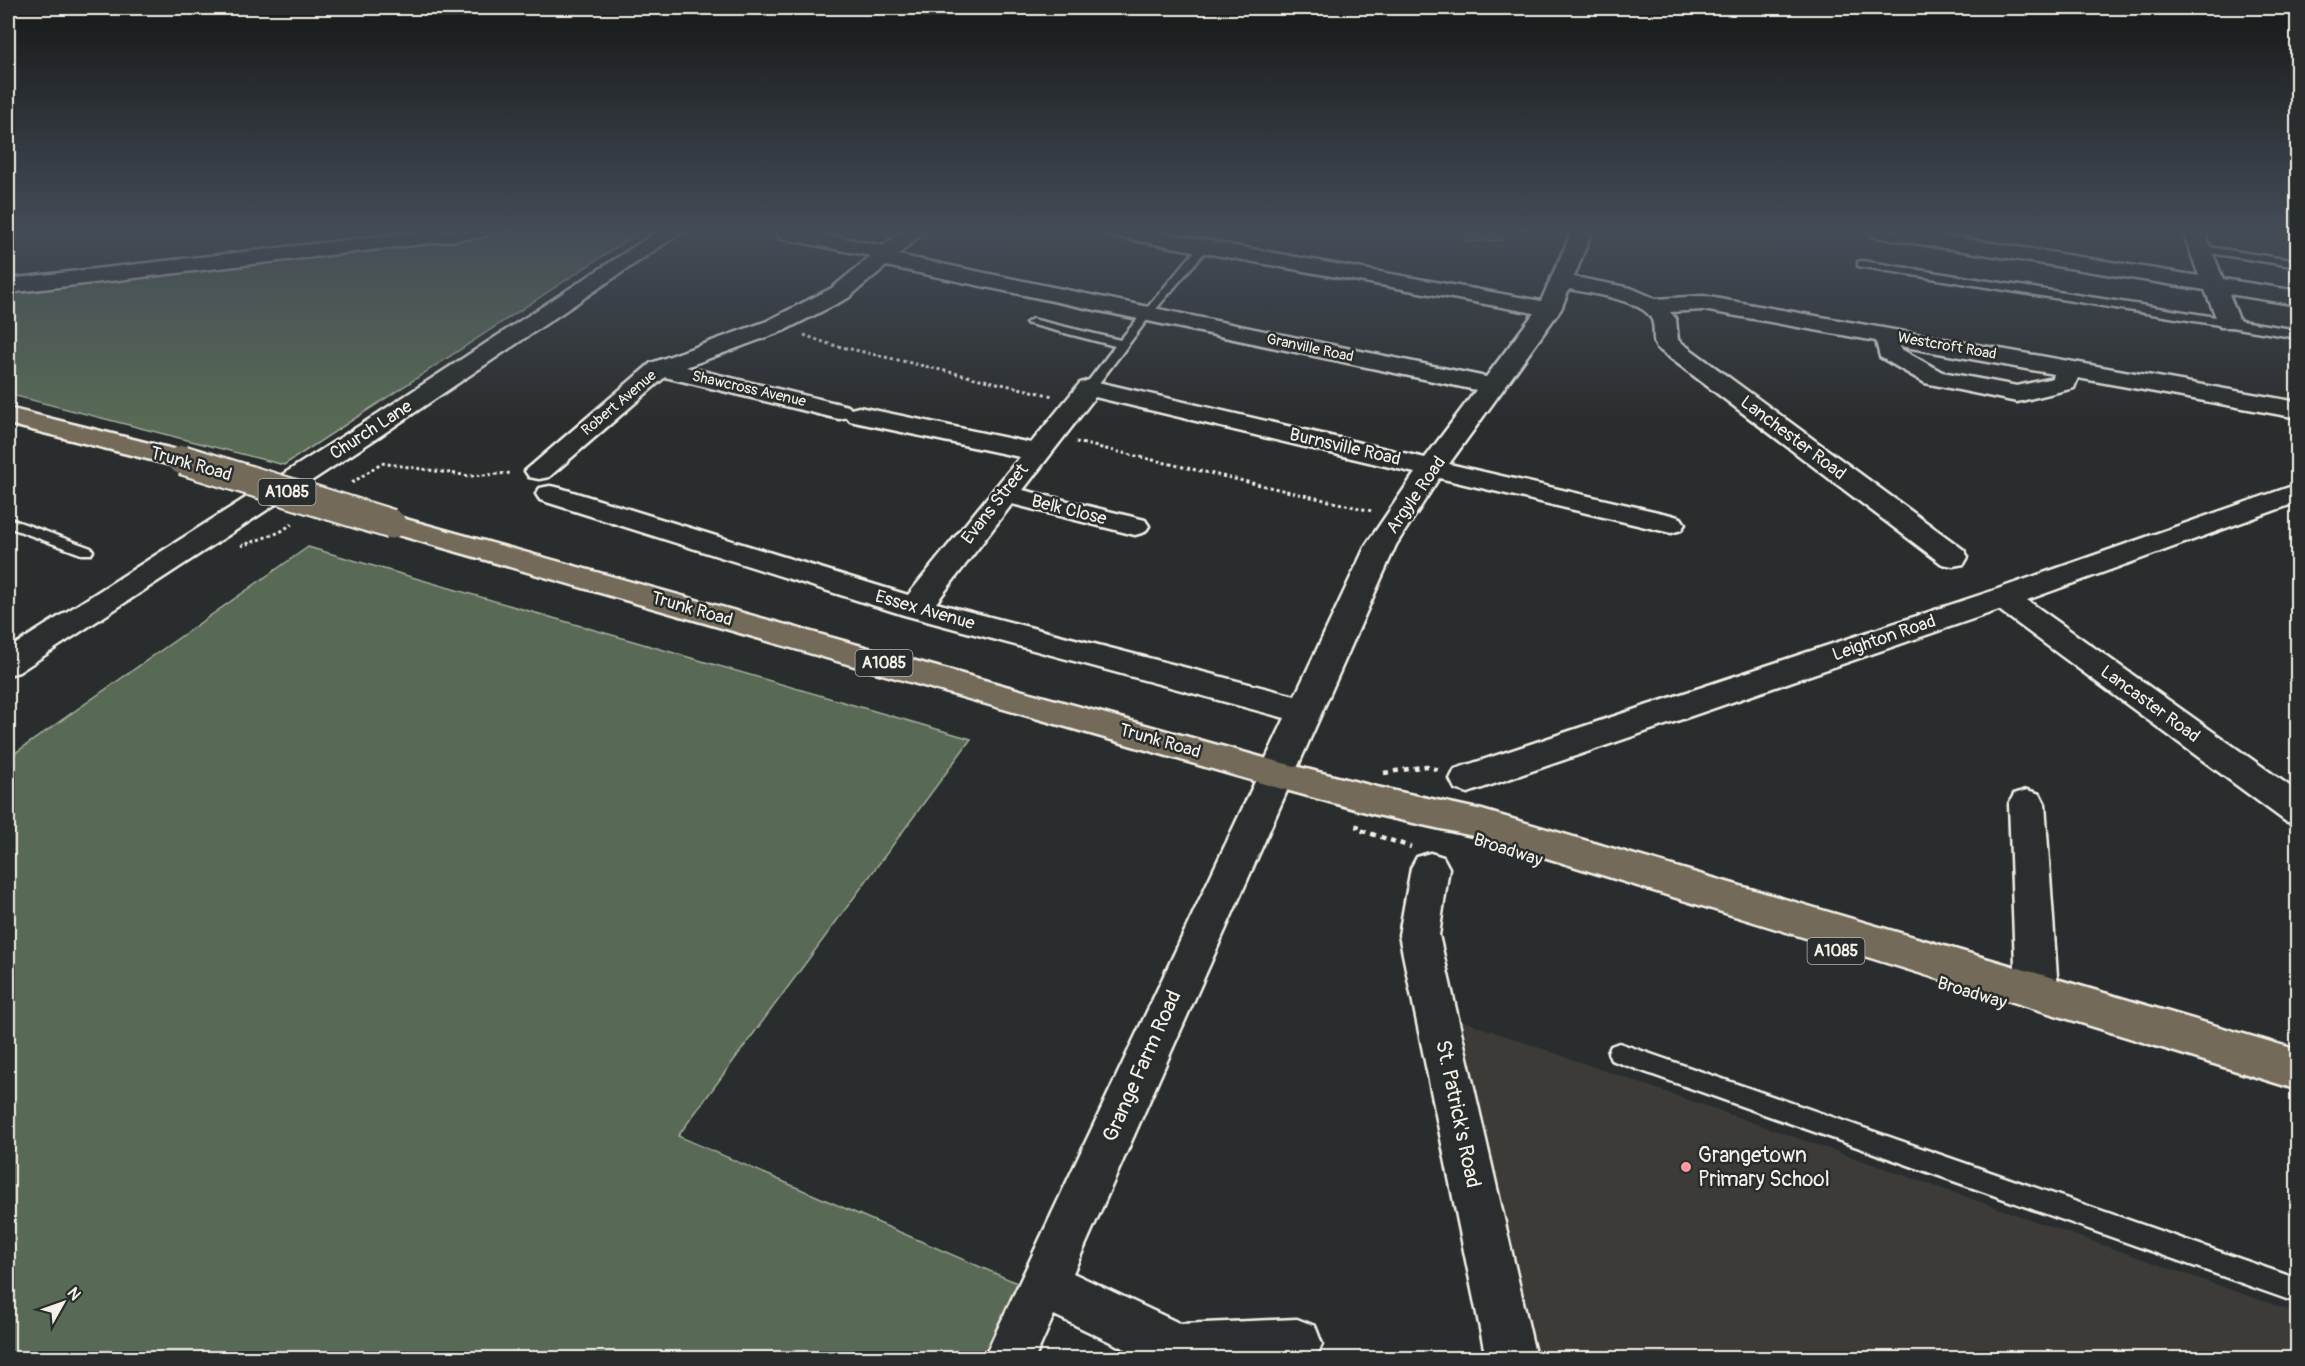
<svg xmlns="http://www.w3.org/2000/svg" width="2305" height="1366" font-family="Pangolin,sans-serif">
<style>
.built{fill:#3e3b39}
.green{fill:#596b55;stroke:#a6ae9e;stroke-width:1.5}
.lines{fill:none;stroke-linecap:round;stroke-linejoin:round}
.service-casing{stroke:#f4f1e8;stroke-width:5}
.minor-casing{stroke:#f4f1e8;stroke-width:5}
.tertiary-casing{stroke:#f4f1e8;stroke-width:5}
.primary-casing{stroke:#f4f1e8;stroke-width:5}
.path-far1{stroke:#f4f1e8;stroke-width:3;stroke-dasharray:3 3;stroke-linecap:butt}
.path{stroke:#f4f1e8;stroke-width:4.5;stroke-dasharray:5 5;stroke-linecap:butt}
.service{fill:#2a2d2e;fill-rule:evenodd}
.minor{fill:#2a2d2e;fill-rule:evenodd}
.tertiary{fill:#2a2d2e;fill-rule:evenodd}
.primary{fill:#736b5a;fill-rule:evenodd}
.primary-bridge-casing{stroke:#f4f1e8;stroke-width:33;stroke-linecap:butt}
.primary-bridge{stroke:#736b5a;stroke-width:29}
.poi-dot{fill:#ff9aa2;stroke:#2a2d2e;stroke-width:2}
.labels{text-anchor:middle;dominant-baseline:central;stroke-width:5;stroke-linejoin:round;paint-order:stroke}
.far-street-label{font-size:15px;fill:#f4f1e8;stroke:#2a2d2e}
.shield{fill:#2a2d2e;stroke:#b7b6b0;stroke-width:1.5}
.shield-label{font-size:16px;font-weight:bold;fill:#f4f1e8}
.street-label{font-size:18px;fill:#f4f1e8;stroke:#2a2d2e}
.near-street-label{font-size:21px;fill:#f4f1e8;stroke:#2a2d2e}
.near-poi-label{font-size:21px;fill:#f4f1e8;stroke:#2a2d2e;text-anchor:start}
</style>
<rect width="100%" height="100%" fill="#2a2d2e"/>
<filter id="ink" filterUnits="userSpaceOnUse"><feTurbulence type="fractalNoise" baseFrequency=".0167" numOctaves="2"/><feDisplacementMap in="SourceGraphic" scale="12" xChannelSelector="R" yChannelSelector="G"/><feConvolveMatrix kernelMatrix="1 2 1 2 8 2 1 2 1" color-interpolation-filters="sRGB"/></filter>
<g filter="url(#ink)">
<!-- built -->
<path class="built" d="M1463,1021L2297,1313V1358H1529Z"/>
<!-- green -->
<g class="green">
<path d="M538,231H641L284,465L8,394V294Z"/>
<path d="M1459,231H1495L1502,240L1467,242Z"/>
<path d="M308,547L971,739L678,1136L1022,1285L985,1358H8V758Z"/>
</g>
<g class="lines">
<!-- service casing -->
<g class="service-casing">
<g id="service">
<path d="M1205,239L1214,241L1150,316L1093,391H1085L1083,388L1115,346L1026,323L1032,319L1120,340Z"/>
<path d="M2202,246L2298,261V267L2198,251V247Z"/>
<path d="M1862,261L2298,330V338L1858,266V262Z"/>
<path d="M8,518L91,548L93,551L91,554H81L8,527Z"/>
<path d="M1619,1043L2298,1279V1303L1611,1060L1608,1053L1611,1046Z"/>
</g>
</g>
<!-- minor casing -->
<g class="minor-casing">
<g id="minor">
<path d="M427,231H492L488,235L481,237L8,293V279Z"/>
<path d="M778,231H808L883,246L901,231H924L898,255L1486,377L1534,313L1117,237L1110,235L1106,231H1152L1541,301L1572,231H1592L1574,277L1631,288L1656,299L1703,296L2298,402V418L2078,378L2074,388L2017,402L1925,383L1880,357L1876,341L1703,310L1670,312L1676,319L1678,340L1964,550L1968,557L1964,564L1953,566L1942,564L1657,348C1651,339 1656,330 1652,320C1645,300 1588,293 1569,289L1561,309L1449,464L1671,515L1681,518L1685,524L1681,530L1671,533L1439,478L1396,545L1073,1273L1181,1324L1297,1319L1315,1326L1322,1344L1316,1358H1144L1054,1315L1035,1358H984L1285,718L904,615L540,500L536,494L540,488L550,486L560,488L908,595L1020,457L859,423L850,421L847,417L839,419L665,377L549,477L539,479L529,477L525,471L651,363L767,321L832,288L871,256L779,238ZM886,266L1476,390L1425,458L1089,380L1080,383L1031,443L859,407L851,409L848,406L686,367L783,331L848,298ZM1900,346L2054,374L2053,378L2017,386L1942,372L1901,349ZM1095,397L1415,473L1366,545L1295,696L936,603L1012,504L1135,535L1145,532L1149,526L1145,520L1023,490Z"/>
<path d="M1866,231H1916L2199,276L2183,231H2204L2223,279L2298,291V305L2229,294L2240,322L2236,327H2220L2205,290L1877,237L1870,235Z"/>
<path d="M2298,484V502L2027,600L2298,792V825L2285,821L1999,610L1468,793L1455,789L1450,779L1455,769L1992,591Z"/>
<path d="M2027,790L2040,794L2045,804L2058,991L2052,1004L2037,1009L2022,1004L2016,991L2009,804L2014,794Z"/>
<path d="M1430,853L1443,857L1449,868L1439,935L1536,1358H1486L1399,935L1411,868L1417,857Z"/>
</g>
</g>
<!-- tertiary casing -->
<g class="tertiary-casing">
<path id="tertiary" d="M658,231H683L380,436L19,672L8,675V649L362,424Z"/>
</g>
<!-- primary casing -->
<g class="primary-casing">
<g id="primary">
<path d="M8,408L193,454L197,460L193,466L183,468L8,424Z"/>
<path d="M391,515L1275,761L1377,787L1482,810L2298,1050V1090L1482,838L1377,815L1275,787L381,530L377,524L381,518Z"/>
</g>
</g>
<!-- path-far1 -->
<g class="path-far1">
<path d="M804,335L829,344L1053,396"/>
<path d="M1076,442L1372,511"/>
<path d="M352,483L381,463L470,476L512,473"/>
<path d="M241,546L280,532L292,524"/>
</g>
<!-- path -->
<g class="path">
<path d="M1384,773L1427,766L1439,770"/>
<path d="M1358,824L1357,829L1411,847"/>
</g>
<!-- service -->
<use href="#service" class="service"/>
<!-- minor -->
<use href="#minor" class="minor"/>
<!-- tertiary -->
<use href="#tertiary" class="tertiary"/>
<!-- primary -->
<use href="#primary" class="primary"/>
<!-- primary-bridge casing -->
<g class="primary-bridge-casing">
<path id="primary-bridge" d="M183,460L391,524"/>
</g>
<!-- primary-bridge -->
<use href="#primary-bridge" class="primary-bridge"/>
</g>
</g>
<!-- sky -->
<linearGradient id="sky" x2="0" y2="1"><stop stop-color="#171919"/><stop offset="0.55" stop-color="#444c57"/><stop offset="1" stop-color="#444c57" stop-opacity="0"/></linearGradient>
<rect width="2305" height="422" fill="url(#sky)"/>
<!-- markers -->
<circle class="poi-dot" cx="1686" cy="1167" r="6"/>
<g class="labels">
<!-- far-street labels -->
<g class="far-street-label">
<text transform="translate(1947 346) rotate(10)">Westcroft Road</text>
<text transform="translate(1310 348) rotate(12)">Granville Road</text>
<text transform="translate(749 389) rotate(13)">Shawcross Avenue</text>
<text transform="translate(619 403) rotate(-40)">Robert Avenue</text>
</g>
<!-- shield labels -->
<g class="shield">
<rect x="258.5" y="479" width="57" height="26" rx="4.5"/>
<rect x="855.5" y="650" width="57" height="26" rx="4.5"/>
<rect x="1807.5" y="938" width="57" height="26" rx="4.5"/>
</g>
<g class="shield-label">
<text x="287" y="492">A1085</text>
<text x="884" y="663">A1085</text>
<text x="1836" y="951">A1085</text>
</g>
<!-- street labels -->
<g class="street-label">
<text transform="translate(371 430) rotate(-33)">Church Lane</text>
<text transform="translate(1793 438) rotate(37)">Lanchester Road</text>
<text transform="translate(1345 447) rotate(13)">Burnsville Road</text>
<text transform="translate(191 464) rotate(16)">Trunk Road</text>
<text transform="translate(1416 495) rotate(-55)">Argyle Road</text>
<text transform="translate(995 504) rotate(-52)">Evans Street</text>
<text transform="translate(1069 510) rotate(14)">Belk Close</text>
<text transform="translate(692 609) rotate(16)">Trunk Road</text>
<text transform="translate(925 610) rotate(16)">Essex Avenue</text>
<text transform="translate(1884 638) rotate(-19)">Leighton Road</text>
<text transform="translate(2150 704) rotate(36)">Lancaster Road</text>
<text transform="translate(1160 741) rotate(16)">Trunk Road</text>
<text transform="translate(1508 850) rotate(18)">Broadway</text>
<text transform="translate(1972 993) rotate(17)">Broadway</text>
</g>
<!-- near-street labels -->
<g class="near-street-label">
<text transform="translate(1142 1066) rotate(-66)">Grange Farm Road</text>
<text transform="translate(1458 1114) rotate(78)">St. Patrick's Road</text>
</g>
<!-- near-poi labels -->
<g class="near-poi-label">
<text x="1698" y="1155">Grangetown<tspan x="1698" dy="24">Primary School</tspan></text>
</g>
</g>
<!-- margin -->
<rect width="2305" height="1366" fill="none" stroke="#2a2d2e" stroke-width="30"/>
<rect x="15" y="15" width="2275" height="1336" fill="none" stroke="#f4f1e8" stroke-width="2" filter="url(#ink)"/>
<!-- north arrow -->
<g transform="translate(63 1303) rotate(50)" stroke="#2a2d2e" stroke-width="4.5" paint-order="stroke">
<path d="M0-4.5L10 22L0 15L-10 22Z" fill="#f4f1e8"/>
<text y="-9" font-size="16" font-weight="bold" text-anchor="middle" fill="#f4f1e8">N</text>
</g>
</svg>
